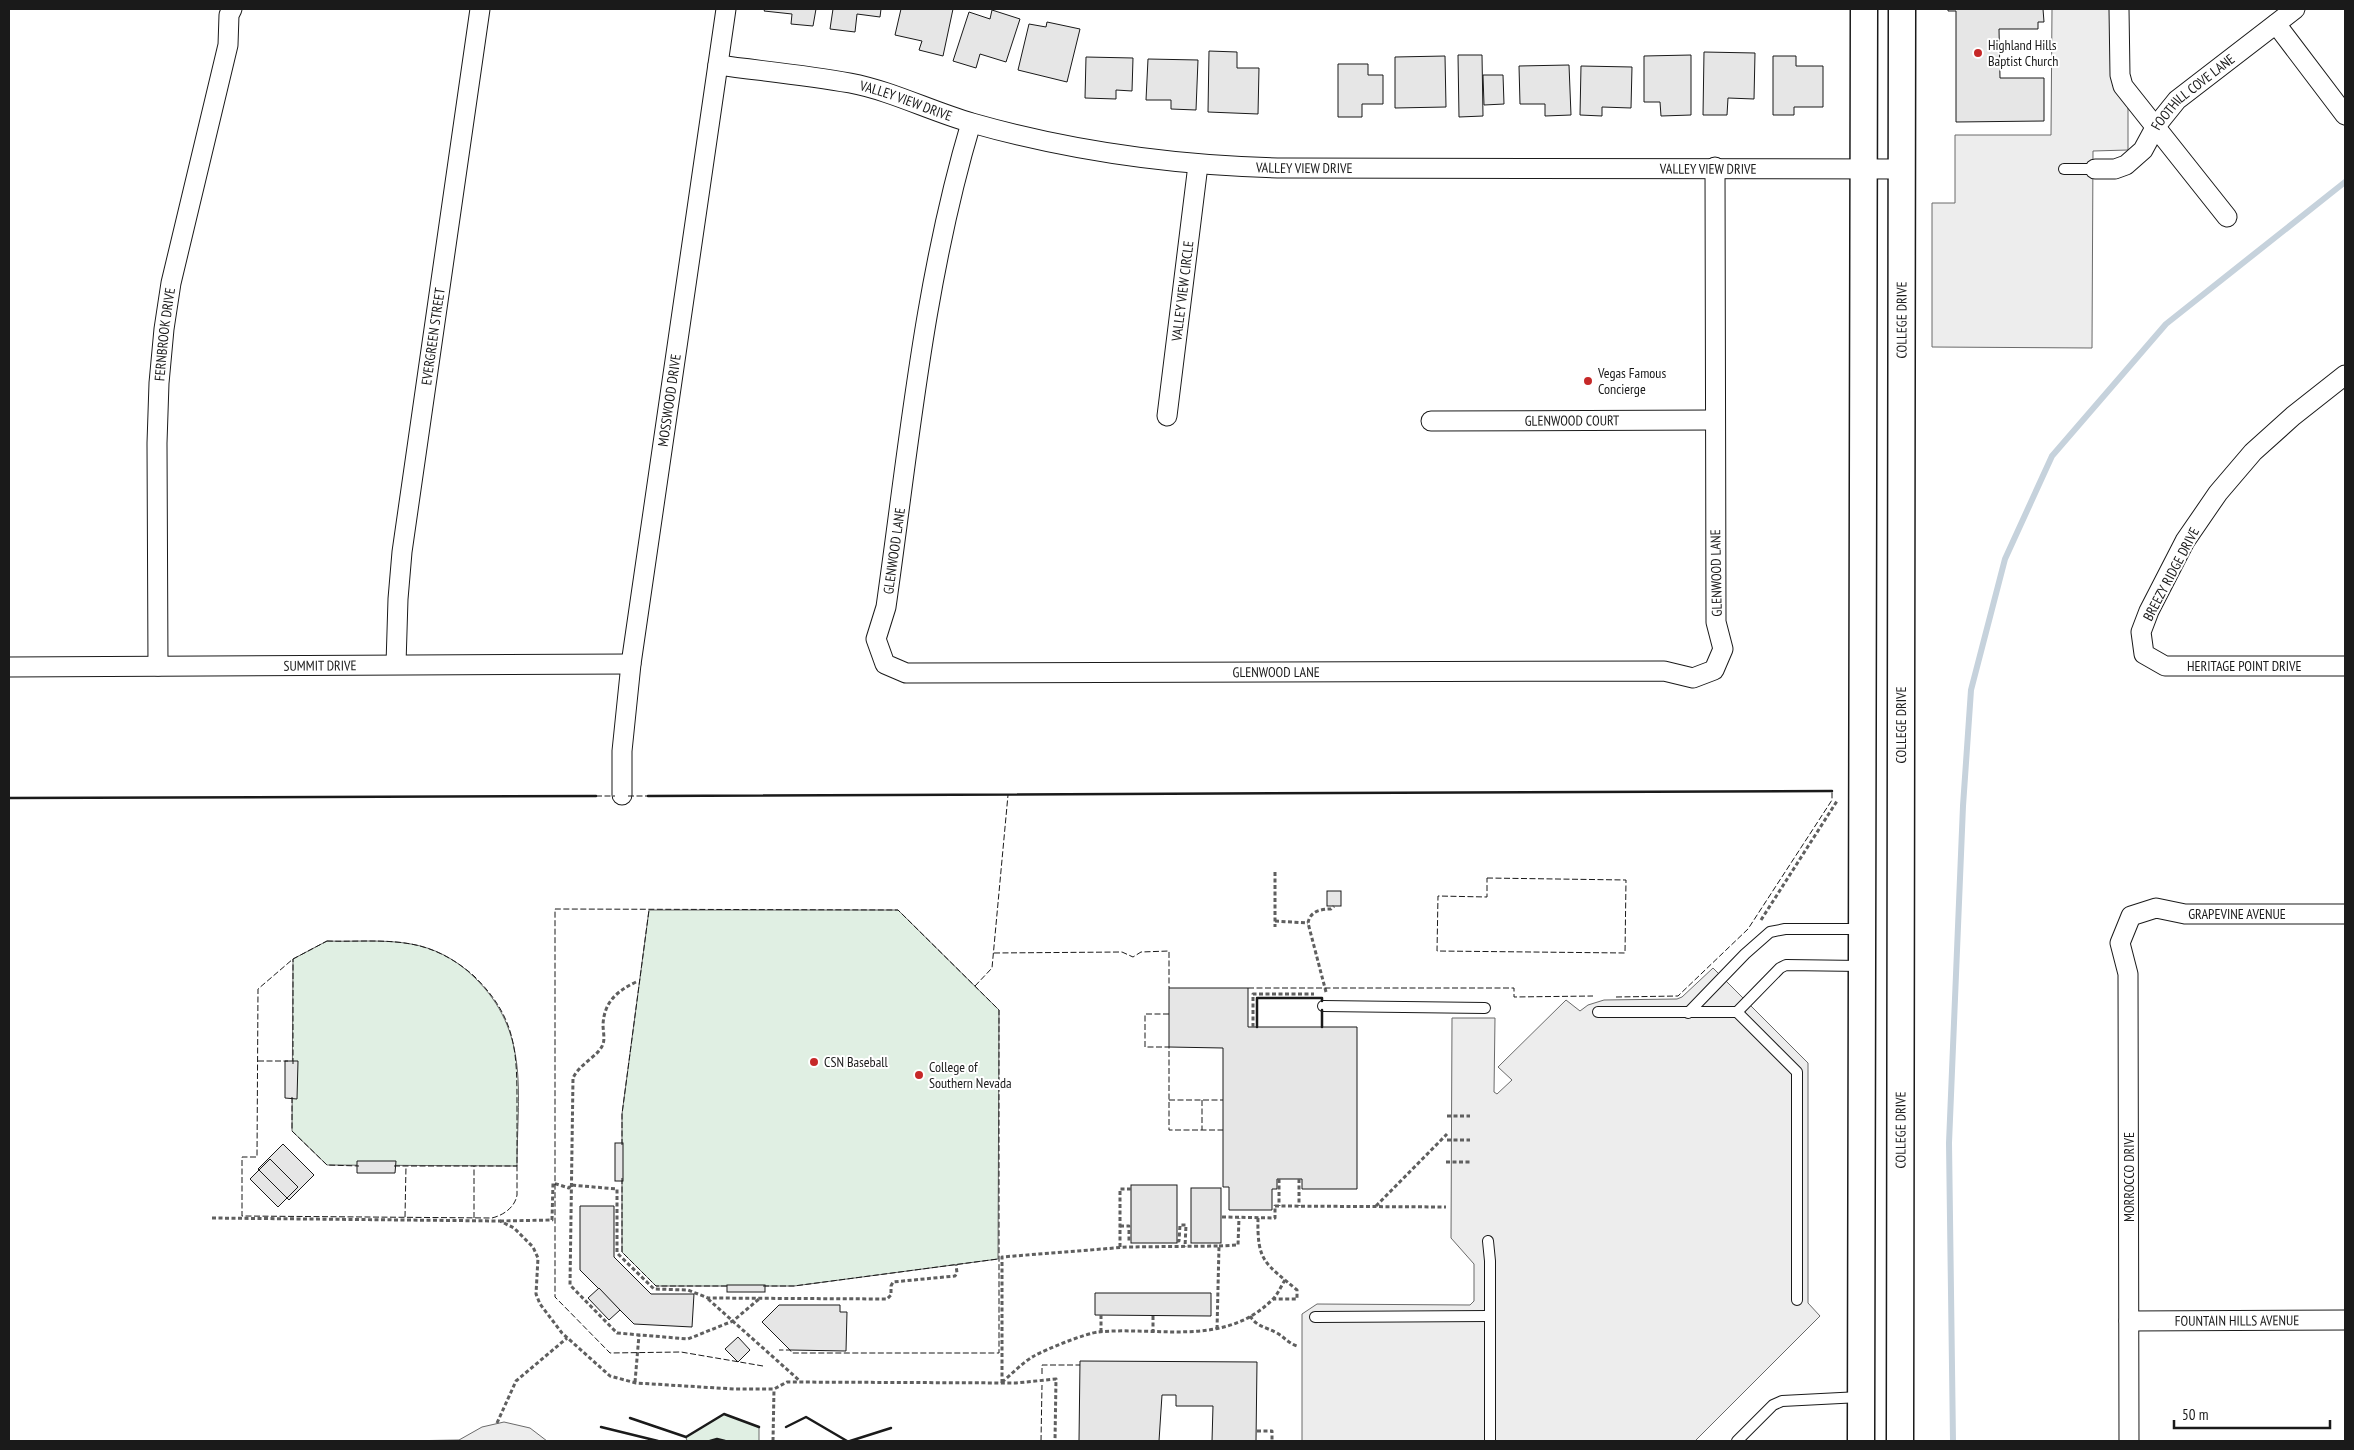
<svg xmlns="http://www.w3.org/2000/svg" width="2354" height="1450" font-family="'PT Sans Narrow',sans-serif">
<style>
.green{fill:#e0efe3;stroke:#6a6a6a}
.parking{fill:#ededed;stroke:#6a6a6a}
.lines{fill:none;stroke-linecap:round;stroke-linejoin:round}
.stream{stroke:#c6d2dc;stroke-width:6}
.building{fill:#e6e6e6;stroke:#1a1a1a}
.service-casing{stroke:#1a1a1a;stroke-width:12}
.minor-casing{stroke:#1a1a1a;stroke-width:21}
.secondary-casing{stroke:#1a1a1a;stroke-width:29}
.path{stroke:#5f5f5f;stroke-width:3;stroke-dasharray:4 2.5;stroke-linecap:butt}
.service{stroke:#fff;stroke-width:10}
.minor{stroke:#fff;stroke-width:19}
.secondary{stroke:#fff;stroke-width:26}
.fence{stroke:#1a1a1a;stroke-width:1;stroke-dasharray:6 2.5;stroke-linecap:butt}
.wall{stroke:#1a1a1a;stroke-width:2.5}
.poi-dot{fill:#c62828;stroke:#fff;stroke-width:2}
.labels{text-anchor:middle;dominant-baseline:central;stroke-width:4;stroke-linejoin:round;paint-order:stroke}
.poi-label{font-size:14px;fill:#1a1a1a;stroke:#fff;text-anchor:start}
.street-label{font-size:14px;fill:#1a1a1a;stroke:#fff}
</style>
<rect width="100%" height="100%" fill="#fff"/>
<!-- green -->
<g class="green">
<path d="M649,910H898L999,1010L998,1259L794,1286H656L622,1252V1114Z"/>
<path d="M327,941C354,942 384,939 411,944C435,948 457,960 474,977C531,1032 517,1094 517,1166L327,1165L292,1131L293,959Z"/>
<path d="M724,1414L759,1427V1441H687L686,1437Z"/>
</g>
<!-- parking -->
<g class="parking">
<path d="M2052,9H2128V150L2093,151L2092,348L1932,347V203H1955V135H2051Z"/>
<path d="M1713,968L1808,1063V1303L1820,1316L1695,1441H1302V1314L1317,1304L1470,1305L1474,1301V1264L1451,1238L1452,1018H1495L1494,1092L1497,1094L1512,1080L1498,1067L1566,1000L1580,1011L1588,1005L1604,1000L1677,999L1682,997Z"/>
<path d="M504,1422L530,1428L547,1441H400L459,1440L482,1427Z"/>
</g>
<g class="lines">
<!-- stream -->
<path class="stream" d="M1953,1441L1949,1143L1963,806L1971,690L2005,559L2052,456L2166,324L2345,182"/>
</g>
<!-- building -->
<g class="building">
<path d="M765,9H816L813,26L791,24L792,14L764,11Z"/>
<path d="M833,9H881L880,17L857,14L855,32L830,29Z"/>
<path d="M901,9H953L943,56L919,50L922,41L895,35Z"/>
<path d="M1948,9H2043L2044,22H2038V29H1999L2000,78H2044V121L1956,122V11H1948Z"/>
<path d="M992,10L1020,19L1006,62L980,54L976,68L953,61L969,12L990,19Z"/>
<path d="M1047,22L1080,29L1067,82L1018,70L1029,24L1046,27Z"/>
<path d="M1209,51L1237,52V68H1259L1258,114L1208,112Z"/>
<path d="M1704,52L1755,53L1754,99L1728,98L1727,115H1703Z"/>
<path d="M1458,55H1482L1483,116L1459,117Z"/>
<path d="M1691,55V115L1661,116L1660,102H1644V56Z"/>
<path d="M1445,56L1446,107L1395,108V57Z"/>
<path d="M1773,56H1796V66H1823V107H1794V115H1773Z"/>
<path d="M1086,57L1133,58L1132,91L1116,90V99L1085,98Z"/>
<path d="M1148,59L1198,60L1196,110L1171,109V100H1146Z"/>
<path d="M1338,64H1368V75H1383V104H1362V117H1338Z"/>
<path d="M1569,65L1571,115L1545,116V104H1520L1519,66Z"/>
<path d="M1581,66L1632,67L1631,108L1602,107V116L1580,115Z"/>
<path d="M1483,75H1503L1504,104L1484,105Z"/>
<rect x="1327" y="891" width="14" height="15"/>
<path d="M1169,988H1248V1027H1357V1189H1302V1179H1277V1189H1272V1210H1229V1187H1223V1048L1169,1047Z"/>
<path d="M285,1061H298L297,1099L285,1098Z"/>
<rect x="615" y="1143" width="8" height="38"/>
<path d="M283,1144L314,1175L289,1200L258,1169Z"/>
<path d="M270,1159L298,1187L287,1198L259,1170Z"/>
<path d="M357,1161H396L395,1173H357Z"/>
<path d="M259,1170L287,1198L278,1207L250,1179Z"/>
<rect x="1131" y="1185" width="46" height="58"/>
<rect x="1191" y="1188" width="30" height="55"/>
<path d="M580,1206H614V1257L651,1294H694L692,1327L634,1324L580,1270Z"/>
<rect x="727" y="1285" width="38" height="7"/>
<path d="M599,1288L620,1310L609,1320L588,1298Z"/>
<path d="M1095,1293H1211V1316L1095,1315Z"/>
<path d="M779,1305H840V1312H847L846,1351L790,1350L762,1322Z"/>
<path d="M738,1337L750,1350L738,1362L725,1349Z"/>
<path d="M1080,1361L1257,1362L1256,1441H1206H1212L1213,1406H1176V1395H1162L1159,1441H1079Z"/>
</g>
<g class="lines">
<!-- service casing -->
<g class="service-casing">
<g id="service">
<path d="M2064,169H2095"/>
<path d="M1323,1006L1485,1008"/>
<path d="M1598,1012H1737L1780,968L1786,965L1861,966"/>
<path d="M1737,1012L1797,1072V1300"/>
<path d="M1688,1013L1745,954L1770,932L1785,929H1861"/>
<path d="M1488,1241L1490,1261V1441"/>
<path d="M1315,1317L1489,1316"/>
<path d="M1737,1441L1773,1405L1782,1401L1860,1397"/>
</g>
</g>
<!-- minor casing -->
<g class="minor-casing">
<g id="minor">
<path d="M2119,9L2120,75L2123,86L2227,217"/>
<path d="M2276,24L2345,115"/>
<path id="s1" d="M718,65C762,71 806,75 850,83C892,91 930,111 972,123C1074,152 1179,166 1285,168L1900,169"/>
<path id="s2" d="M971,123C924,280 909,445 886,607L876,639L885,664L906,673L1664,671L1693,678L1714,670L1723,649L1716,622L1715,167"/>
<path id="s3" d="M2095,169H2115L2126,165L2143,150L2156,126L2177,100L2295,9"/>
<path id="s4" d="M2345,375L2293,416L2253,452L2218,493L2185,541L2149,611L2141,632L2144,654L2165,666H2345"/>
<path id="s5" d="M1167,416L1198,165"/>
<path id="s6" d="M1431,421L1715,420"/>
<path id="s7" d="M396,664L398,599L402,552L480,9"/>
<path id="s8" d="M158,666L157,443L159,383L164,329L171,283L228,45L229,15L232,9"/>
<path id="s9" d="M9,667L631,664"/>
<path id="s10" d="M622,795V751L631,664L726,9"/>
<path id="s11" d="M2129,1321L2345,1320"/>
<path id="s12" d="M2129,1441L2128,974L2120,943L2131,916L2156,908L2185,914H2345"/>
</g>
</g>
<!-- secondary casing -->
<g class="secondary-casing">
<g id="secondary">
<path d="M1861,1441L1864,9"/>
<path id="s13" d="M1900,1441L1902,9"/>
</g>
</g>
<!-- path -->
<g class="path">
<path d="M1275,872V927"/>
<path d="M1761,920L1837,801"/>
<path d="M1275,921L1308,923"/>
<path d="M636,982C617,991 604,1002 603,1025C603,1030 605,1039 603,1044C599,1056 580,1063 573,1078L570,1285L617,1333L688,1339L733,1321L759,1299"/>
<path d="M1326,992L1308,923C1310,911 1321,909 1331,909L1334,906"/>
<path d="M1253,1027V994H1314"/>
<path d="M1447,1116H1470"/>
<path d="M1447,1140H1470"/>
<path d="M1446,1162H1470"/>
<path d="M1279,1179V1206"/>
<path d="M1299,1179V1206"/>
<path d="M1376,1206L1447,1134"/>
<path d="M1222,1217L1275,1218V1206L1446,1207"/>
<path d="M212,1218L500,1221L514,1228L533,1247L538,1258L536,1294L540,1304L562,1333L610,1376L636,1383L734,1389H774L787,1382L1016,1383L1056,1379L1055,1441"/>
<path d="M1258,1218C1257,1262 1265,1263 1297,1290V1299H1273"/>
<path d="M500,1221L552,1220L553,1183L569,1188L571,1185L617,1189V1253L654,1289L688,1290L708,1298L887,1299L891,1295V1286L893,1282L955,1276L957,1273L956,1265"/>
<path d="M1120,1226H1129V1241H1131"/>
<path d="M1177,1241H1179L1180,1225H1186L1185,1247"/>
<path d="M1219,1246L1238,1245L1239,1218"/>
<path d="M1120,1247V1189H1131"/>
<path d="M708,1299L800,1381"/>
<path d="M1101,1315V1332"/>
<path d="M1153,1316V1332"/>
<path d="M1250,1316C1257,1327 1266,1327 1277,1333C1284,1337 1288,1343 1297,1346"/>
<path d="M635,1382L639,1335"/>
<path d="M1002,1382C1012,1374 1023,1362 1034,1356C1046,1349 1087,1333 1098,1332C1158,1326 1225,1348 1273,1299C1278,1294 1281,1286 1285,1280"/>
<path d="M1002,1383V1257L1127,1247L1219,1246L1217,1330"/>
<path d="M497,1423L516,1381L567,1338"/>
<path d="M1257,1431H1272V1441"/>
<path d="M773,1441L774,1389"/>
</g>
<!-- service -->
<use href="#service" class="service"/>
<!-- minor -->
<use href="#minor" class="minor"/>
<!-- secondary -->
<use href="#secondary" class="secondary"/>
<!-- fence -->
<g class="fence">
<path d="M596,796H615"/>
<path d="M628,796H648"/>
<path d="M1487,878L1626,880L1625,953L1437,951L1438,896L1487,897Z"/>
<path d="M327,941C354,942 384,939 411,944C434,948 456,960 474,976C518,1019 517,1054 517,1111C517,1139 517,1167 517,1195C515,1207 504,1215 492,1218L242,1216V1157H257L258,989L293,959Z"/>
<path d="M994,953L1122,952L1133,957L1141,952L1169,951V988"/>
<path d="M975,986L992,968L1008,795"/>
<path d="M1248,988H1514V997L1593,996"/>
<path d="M1616,997L1678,996L1748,929L1832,800V791"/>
<path d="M1169,1014H1145V1047H1169V1130H1223"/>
<path d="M258,1061H288"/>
<path d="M293,1064V959"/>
<path d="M292,1097V1131L327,1165L359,1166"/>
<path d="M1169,1100H1223"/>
<path d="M1202,1100V1130"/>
<path d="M622,1145V1114L649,910"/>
<path d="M394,1166H517"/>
<path d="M622,1178V1252L656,1286H728"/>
<path d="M405,1217L406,1166"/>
<path d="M474,1218V1166"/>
<path d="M763,1286H794L998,1259"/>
<path d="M763,1366L681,1352L610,1353L555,1297V909L898,910L999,1010V1353H792L790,1350H779"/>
<path d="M1042,1374V1365H1080"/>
<path d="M1041,1441L1042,1385"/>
</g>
<!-- wall -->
<g class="wall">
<path d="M648,796L1832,791"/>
<path d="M9,798L596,796"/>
<path d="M1322,1010V1027"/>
<path d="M1257,1027V998H1322V1001"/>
<path d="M630,1418L686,1437L724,1414L759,1427"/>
<path d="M601,1427L658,1441"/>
<path d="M786,1427L806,1417L847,1441"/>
<path d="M710,1441L717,1439L725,1441"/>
<path d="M850,1441L891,1428"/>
</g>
</g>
<!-- markers -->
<g class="poi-dot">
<circle cx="1978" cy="53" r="5"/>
<circle cx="1588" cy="381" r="5"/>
<circle cx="814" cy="1062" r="5"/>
<circle cx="919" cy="1075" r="5"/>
</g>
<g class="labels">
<!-- poi labels -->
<g class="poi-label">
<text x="1988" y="45">Highland Hills<tspan x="1988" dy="16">Baptist Church</tspan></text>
<text x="1598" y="373">Vegas Famous<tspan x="1598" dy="16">Concierge</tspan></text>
<text x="824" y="1062">CSN Baseball</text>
<text x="929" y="1067">College of<tspan x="929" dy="16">Southern Nevada</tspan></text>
</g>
<!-- street labels -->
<g class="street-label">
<text stroke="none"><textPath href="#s3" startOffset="132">FOOTHILL COVE LANE</textPath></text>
<text stroke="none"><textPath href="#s1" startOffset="192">VALLEY VIEW DRIVE</textPath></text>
<text stroke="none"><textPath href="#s1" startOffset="598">VALLEY VIEW DRIVE</textPath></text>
<text stroke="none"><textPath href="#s1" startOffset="1002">VALLEY VIEW DRIVE</textPath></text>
<text stroke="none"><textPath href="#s5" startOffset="126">VALLEY VIEW CIRCLE</textPath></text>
<text stroke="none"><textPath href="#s13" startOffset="1121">COLLEGE DRIVE</textPath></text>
<text stroke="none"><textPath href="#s8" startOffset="332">FERNBROOK DRIVE</textPath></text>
<text stroke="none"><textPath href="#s7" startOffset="330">EVERGREEN STREET</textPath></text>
<text stroke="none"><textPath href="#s10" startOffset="398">MOSSWOOD DRIVE</textPath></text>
<text stroke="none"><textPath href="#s6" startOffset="141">GLENWOOD COURT</textPath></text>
<text transform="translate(894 551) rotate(-82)">GLENWOOD LANE</text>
<text transform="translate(1716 573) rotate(-91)">GLENWOOD LANE</text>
<text transform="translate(2171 574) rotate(-62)">BREEZY RIDGE DRIVE</text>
<text stroke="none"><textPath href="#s9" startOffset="311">SUMMIT DRIVE</textPath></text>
<text stroke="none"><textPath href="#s4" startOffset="459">HERITAGE POINT DRIVE</textPath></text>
<text stroke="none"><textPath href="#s2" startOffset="945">GLENWOOD LANE</textPath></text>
<text stroke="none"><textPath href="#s13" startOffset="716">COLLEGE DRIVE</textPath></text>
<text stroke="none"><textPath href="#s12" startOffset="636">GRAPEVINE AVENUE</textPath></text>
<text stroke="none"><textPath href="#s13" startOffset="311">COLLEGE DRIVE</textPath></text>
<text transform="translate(2129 1177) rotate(-90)">MORROCCO DRIVE</text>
<text stroke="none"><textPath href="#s11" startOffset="108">FOUNTAIN HILLS AVENUE</textPath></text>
</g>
</g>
<!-- border -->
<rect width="2354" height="1450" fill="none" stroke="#1a1a1a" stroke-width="20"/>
<!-- scale -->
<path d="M2174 1420v8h156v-8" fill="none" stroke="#1a1a1a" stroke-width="2.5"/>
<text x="2182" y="1420" font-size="15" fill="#1a1a1a" stroke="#ffffff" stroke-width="4" paint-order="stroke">50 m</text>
</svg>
